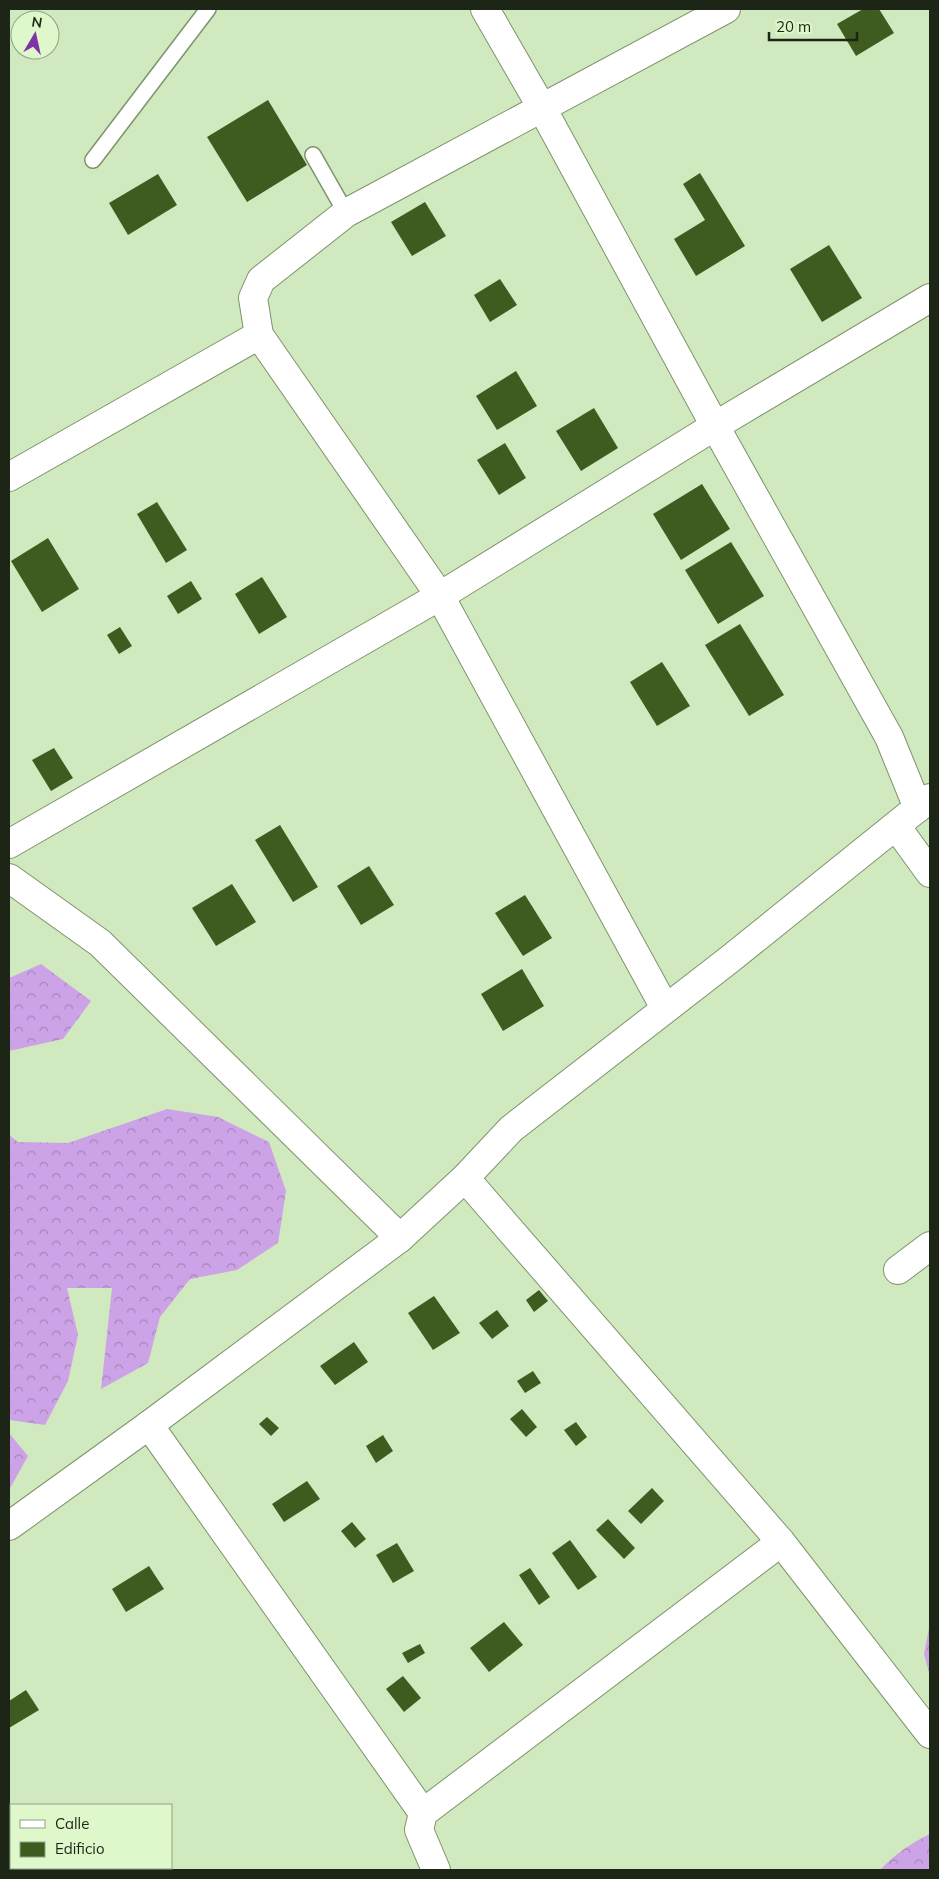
<svg xmlns="http://www.w3.org/2000/svg" width="939" height="1879" font-family="Mulish,sans-serif">
<style>
.forest{fill:url(#forest-crowns)}
.building{fill:#3e5c20}
.lines{fill:none;stroke-linecap:round;stroke-linejoin:round}
.service-casing{stroke:#7e946c;stroke-width:18}
.minor-casing{stroke:#7e946c;stroke-width:30}
.service{stroke:#fff;stroke-width:15}
.minor{stroke:#fff;stroke-width:28}
</style>
<defs>
<pattern id="forest-crowns" width="20" height="18" patternUnits="userSpaceOnUse" patternTransform="scale(1.25)"><rect width="20" height="18" fill="#cca3e7"/><path d="M2 6a3 3 0 1 1 6 0M12 15a3 3 0 1 1 6 0" fill="none" stroke="#a585ba"/></pattern>
</defs>
<rect width="100%" height="100%" fill="#d1e9be"/>
<!-- forest -->
<g class="forest">
<path d="M41,964L91,1001L63,1039L9,1051V978Z"/>
<path d="M167,1109L218,1117L269,1142L286,1191L278,1243L237,1270L190,1279L160,1317L148,1363L101,1389L112,1288H67L78,1335L68,1381L45,1425L9,1420V1135L18,1142L68,1143Z"/>
<path d="M9,1433L28,1456L9,1490Z"/>
<path d="M929,1628H930V1676L924,1654Z"/>
<path d="M930,1834V1870H880C895,1854 911,1843 930,1834Z"/>
</g>
<!-- building -->
<g class="building">
<path d="M863,9H879L894,33L856,56L837,24Z"/>
<path d="M268,100L307,165L247,202L207,137Z"/>
<path d="M700,173L745,246L696,276L674,239L705,220L683,184Z"/>
<path d="M158,174L177,205L128,235L109,203Z"/>
<path d="M425,202L446,236L412,256L391,222Z"/>
<path d="M829,245L862,298L822,322L790,269Z"/>
<path d="M500,279L517,305L490,322L474,295Z"/>
<path d="M516,371L537,406L497,430L476,396Z"/>
<path d="M594,408L618,448L581,471L556,431Z"/>
<path d="M505,443L526,478L499,495L477,460Z"/>
<path d="M702,484L730,529L681,560L653,514Z"/>
<path d="M157,502L187,550L166,563L137,514Z"/>
<path d="M48,538L79,589L42,612L11,561Z"/>
<path d="M731,542L764,596L718,624L685,570Z"/>
<path d="M262,577L287,617L259,634L235,594Z"/>
<path d="M191,581L202,599L178,614L167,596Z"/>
<path d="M740,624L784,695L749,716L705,645Z"/>
<path d="M120,627L132,646L119,654L107,635Z"/>
<path d="M662,662L690,706L657,726L630,682Z"/>
<path d="M54,748L73,778L51,791L32,760Z"/>
<path d="M280,825L318,887L293,902L255,840Z"/>
<path d="M369,866L394,905L361,925L337,886Z"/>
<path d="M232,884L256,922L216,946L192,908Z"/>
<path d="M525,895L552,938L523,956L495,913Z"/>
<path d="M522,969L544,1006L503,1031L481,994Z"/>
<path d="M539,1290L548,1301L534,1312L526,1300Z"/>
<path d="M434,1296L460,1333L433,1350L408,1313Z"/>
<path d="M497,1310L509,1326L492,1339L479,1323Z"/>
<path d="M354,1342L368,1362L335,1385L320,1366Z"/>
<path d="M533,1371L541,1383L525,1393L517,1381Z"/>
<path d="M522,1409L537,1427L526,1437L510,1419Z"/>
<path d="M267,1417L279,1428L271,1436L259,1424Z"/>
<path d="M576,1422L587,1437L576,1446L564,1430Z"/>
<path d="M383,1435L393,1451L376,1463L366,1446Z"/>
<path d="M307,1481L320,1499L284,1522L272,1504Z"/>
<path d="M652,1488L664,1501L641,1524L628,1511Z"/>
<path d="M608,1519L635,1548L624,1559L596,1530Z"/>
<path d="M352,1522L366,1539L355,1548L341,1531Z"/>
<path d="M570,1540L597,1577L578,1590L552,1553Z"/>
<path d="M397,1543L414,1571L393,1583L376,1555Z"/>
<path d="M149,1566L164,1589L126,1612L112,1589Z"/>
<path d="M530,1568L550,1597L539,1605L519,1575Z"/>
<path d="M504,1622L523,1645L489,1672L470,1648Z"/>
<path d="M420,1644L425,1653L408,1663L402,1653Z"/>
<path d="M403,1676L421,1698L404,1712L386,1689Z"/>
<path d="M26,1690L39,1710L9,1728V1701Z"/>
</g>
<g class="lines">
<!-- service casing -->
<g class="service-casing">
<g id="service">
<path d="M313,155L346,213"/>
<path d="M93,160L208,9"/>
</g>
</g>
<!-- minor casing -->
<g class="minor-casing">
<g id="minor">
<path d="M485,9L542,108L715,426L889,737L918,808"/>
<path d="M9,477L259,335"/>
<path d="M896,826L930,873"/>
<path d="M9,844L440,596L715,426L930,298"/>
<path d="M9,878L100,943L400,1238"/>
<path d="M665,1008L440,596L259,335L253,298L261,280L346,213L726,9"/>
<path d="M898,1270L930,1246"/>
<path d="M149,1425L423,1813"/>
<path d="M9,1526L149,1425L400,1238L465,1178L511,1129L730,959L930,798"/>
<path d="M781,1542L930,1734"/>
<path d="M436,1870L419,1830L423,1813L781,1542L465,1178"/>
</g>
</g>
<!-- service -->
<use href="#service" class="service"/>
<!-- minor -->
<use href="#minor" class="minor"/>
</g>
<!-- border -->
<rect width="939" height="1879" fill="none" stroke="#1d2616" stroke-width="20"/>
<!-- legend -->
<rect x="10" y="1804" width="162" height="65" fill="#def7cb" stroke="#91a383"/>
<rect x="20" y="1820" width="25" height="8" fill="#ffffff" stroke="#91a383"/>
<text x="55" y="1829" font-size="15" fill="#1d2616">Calle</text>
<rect x="20" y="1842" width="25" height="15" fill="#3e5c20" stroke="#91a383"/>
<text x="55" y="1854" font-size="15" fill="#1d2616">Edificio</text>
<!-- north arrow -->
<g transform="translate(35 35) rotate(9)"><circle r="24" fill="#def7cb" stroke="#91a383"/>
<path d="M0-4L9 19L0 12L-9 19Z" fill="#7f34a6"/>
<text y="-8" font-size="14" font-weight="bold" text-anchor="middle" fill="#1d2616">N</text>
</g>
<!-- scale -->
<path d="M769 32v8h88v-8" fill="none" stroke="#1d2616" stroke-width="2.5"/>
<text x="776" y="32" font-size="15" fill="#1d2616" stroke="#def7cb" stroke-width="4" paint-order="stroke">20 m</text>
</svg>
